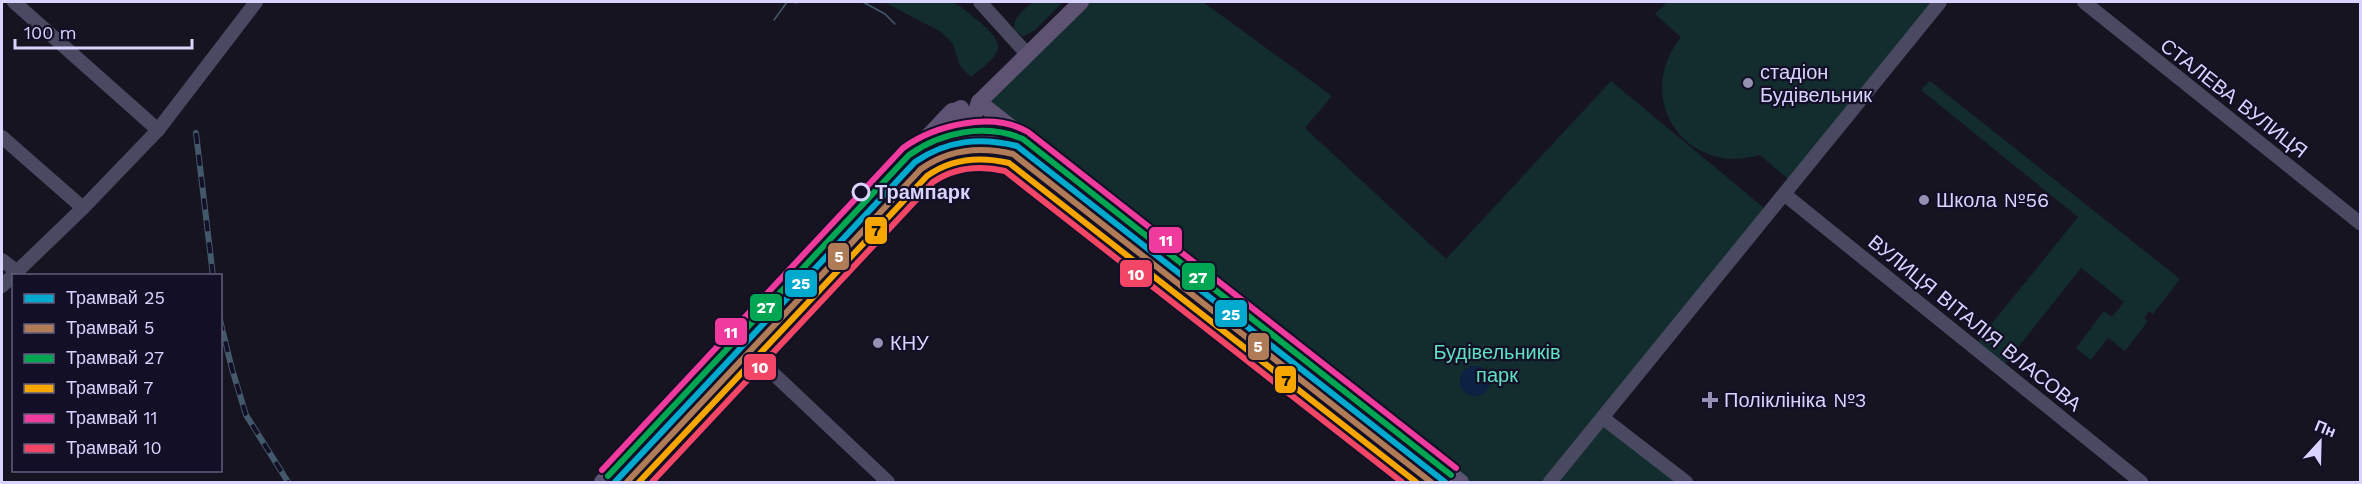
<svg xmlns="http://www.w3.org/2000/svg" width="2362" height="484" font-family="'Work Sans',sans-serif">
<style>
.green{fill:#132c2d}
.water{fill:#0d2144}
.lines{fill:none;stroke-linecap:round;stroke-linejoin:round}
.minor{stroke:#4a4962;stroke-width:14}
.major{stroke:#5e5373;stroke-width:16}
.tram{stroke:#43596b;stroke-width:1.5}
.rail-casing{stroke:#43596b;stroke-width:6}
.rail{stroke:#130f26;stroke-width:4;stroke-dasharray:11;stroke-linecap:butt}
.tram-1-casing{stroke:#130f26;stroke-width:10}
.tram-2-casing{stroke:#130f26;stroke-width:10}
.tram-3-casing{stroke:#130f26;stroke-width:10}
.tram-4-casing{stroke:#130f26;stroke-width:10}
.tram-5-casing{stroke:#130f26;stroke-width:10}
.tram-6-casing{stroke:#130f26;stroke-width:10}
.tram-1{stroke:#00a9ce;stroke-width:6}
.tram-2{stroke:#b07c57;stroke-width:6}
.tram-3{stroke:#00a651;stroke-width:6}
.tram-4{stroke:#f7a600;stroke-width:6}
.tram-5{stroke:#f13a9d;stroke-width:6}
.tram-6{stroke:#f34667;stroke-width:6}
.poi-dot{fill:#9591b1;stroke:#130f26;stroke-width:2}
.stop-dot{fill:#130f26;stroke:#d9d4ff;stroke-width:3}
.labels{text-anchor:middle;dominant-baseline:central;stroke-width:4.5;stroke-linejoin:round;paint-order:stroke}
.poi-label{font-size:20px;fill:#d9d4ff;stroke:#130f26;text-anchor:start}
.street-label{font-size:20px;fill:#d9d4ff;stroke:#130f26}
.stop-label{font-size:20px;font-weight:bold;fill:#d9d4ff;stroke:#130f26;text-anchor:start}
.park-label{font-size:20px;fill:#5fe0c0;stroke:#130f26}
.line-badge{stroke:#130f26;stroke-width:2}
.badge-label{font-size:16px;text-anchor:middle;font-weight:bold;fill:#fff}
.pale-badge-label{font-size:16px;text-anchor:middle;font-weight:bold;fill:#111}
</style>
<rect width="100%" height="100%" fill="#161421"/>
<!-- green -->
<g class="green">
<path d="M884,2C905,1 928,0 949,2C957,2 970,14 976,19C1011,47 1001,53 971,77L960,66L953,44L941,32Z"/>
<path d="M1033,2H1063L1035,30L1023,37L1014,29C1013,17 1025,9 1033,2Z"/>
<path d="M1081,2H1203L1332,96L1305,128L1446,259L1611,81L1769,212L1603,417L1678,476L1673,482H1461L979,102Z"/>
<path d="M1667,2H1934L1788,179L1760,155C1685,177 1632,98 1681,37L1655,14Z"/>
<path d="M1930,81L2180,279L2153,314L2149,311L2144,318L2148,321L2125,351L2108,338L2091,360L2076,348L2104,311L2112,317L2124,302L2081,268L2001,369L1973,347L2078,217L1921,90Z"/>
</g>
<!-- water -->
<circle class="water" cx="1475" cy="381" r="15"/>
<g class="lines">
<!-- minor -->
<g class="minor">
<path d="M14,2L158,130"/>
<path d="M980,2L1028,55"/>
<path d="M2084,2L2360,223"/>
<path d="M2,137L83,208"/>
<path d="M1784,194L2141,482"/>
<path d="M2,260L16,271"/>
<path d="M2,286L83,208L158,130L256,2"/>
<path d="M758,359L888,482"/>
<path d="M1603,418L1686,482"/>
<path d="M1550,482L1940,2"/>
</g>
<!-- major -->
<g class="major">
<path d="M979,102L1461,482"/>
<path d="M952,111L1276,370L1421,482"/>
<path d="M602,482L950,113L961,108"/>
<path d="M643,482L970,126L979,102L1081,2"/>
</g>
<!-- tram -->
<g class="tram">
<path d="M863,2L885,14L895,24"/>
<path d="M796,3L798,2"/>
<path d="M774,20L787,2"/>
</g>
<!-- rail casing -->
<g class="rail-casing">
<g id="rail">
<path d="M196,133L213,276"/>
<path d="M220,320L232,369L246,415L288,482"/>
</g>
</g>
<!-- rail -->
<use href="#rail" class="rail"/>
<!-- tram-1 casing -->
<g class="tram-1-casing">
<path id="tram-1" d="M615,482L915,162C947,140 980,137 1017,146L1445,482"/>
</g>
<!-- tram-2 casing -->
<g class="tram-2-casing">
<path id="tram-2" d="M627,482L921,169C949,149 980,146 1013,154L1431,482"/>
</g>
<!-- tram-3 casing -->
<g class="tram-3-casing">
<path id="tram-3" d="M608,476L909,155C941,132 985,123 1023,139L1451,475"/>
</g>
<!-- tram-4 casing -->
<g class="tram-4-casing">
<path id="tram-4" d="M639,482L927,176C952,158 979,156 1009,163L1416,482"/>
</g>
<!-- tram-5 casing -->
<g class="tram-5-casing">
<path id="tram-5" d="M602,470L903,148C935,125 992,111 1028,132L1456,468"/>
</g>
<!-- tram-6 casing -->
<g class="tram-6-casing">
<path id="tram-6" d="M652,482L933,182C955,167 979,165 1005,171L1402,482"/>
</g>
<!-- tram-1 -->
<use href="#tram-1" class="tram-1"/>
<!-- tram-2 -->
<use href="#tram-2" class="tram-2"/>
<!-- tram-3 -->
<use href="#tram-3" class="tram-3"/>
<!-- tram-4 -->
<use href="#tram-4" class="tram-4"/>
<!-- tram-5 -->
<use href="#tram-5" class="tram-5"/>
<!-- tram-6 -->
<use href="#tram-6" class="tram-6"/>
</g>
<!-- markers -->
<g class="poi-dot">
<circle cx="1748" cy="83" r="6"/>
<circle cx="1924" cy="200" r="6"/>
<circle cx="878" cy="343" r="6"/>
<path d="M1707 391h6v6h6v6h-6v6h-6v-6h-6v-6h6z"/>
</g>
<circle class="stop-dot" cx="861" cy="192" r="8"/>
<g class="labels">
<!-- poi labels -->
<g class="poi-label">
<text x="1760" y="72">стадіон<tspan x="1760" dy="23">Будівельник</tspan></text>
<text x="1936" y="200">Школа №56</text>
<text x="890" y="343">КНУ</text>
<text x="1724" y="400">Поліклініка №3</text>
</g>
<!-- street labels -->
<g class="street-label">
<text transform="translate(2234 98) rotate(38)">СТАЛЕВА ВУЛИЦЯ</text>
<text transform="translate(1975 323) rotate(39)">ВУЛИЦЯ ВІТАЛІЯ ВЛАСОВА</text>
</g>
<!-- stop labels -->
<g class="stop-label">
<text x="875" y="192">Трампарк</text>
</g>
<!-- park labels -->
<g class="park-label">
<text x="1497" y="352">Будівельників<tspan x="1497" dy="23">парк</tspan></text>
</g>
</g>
<g class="line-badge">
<rect x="864" y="216" width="24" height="29" rx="6" fill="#f7a600"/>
<rect x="1148" y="226" width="35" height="28" rx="6" fill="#f13a9d"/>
<rect x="827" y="242" width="23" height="29" rx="6" fill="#b07c57"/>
<rect x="1119" y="259" width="34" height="29" rx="6" fill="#f34667"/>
<rect x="1181" y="262" width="35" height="29" rx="6" fill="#00a651"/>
<rect x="784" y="269" width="34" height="29" rx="6" fill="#00a9ce"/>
<rect x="749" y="293" width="34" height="29" rx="6" fill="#00a651"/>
<rect x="1214" y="299" width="34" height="29" rx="6" fill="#00a9ce"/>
<rect x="714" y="317" width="34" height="29" rx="6" fill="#f13a9d"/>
<rect x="1247" y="332" width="23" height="29" rx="6" fill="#b07c57"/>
<rect x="743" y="353" width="34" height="28" rx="6" fill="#f34667"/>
<rect x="1274" y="365" width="23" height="29" rx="6" fill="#f7a600"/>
</g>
<g class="badge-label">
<text x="1166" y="246">11</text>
<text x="839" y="262">5</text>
<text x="1136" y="280">10</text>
<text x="1198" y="283">27</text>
<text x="801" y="289">25</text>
<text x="766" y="313">27</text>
<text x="1231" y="320">25</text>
<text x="731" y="338">11</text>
<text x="1258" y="352">5</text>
<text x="760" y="373">10</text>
</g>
<g class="pale-badge-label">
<text x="876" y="236">7</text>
<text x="1286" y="386">7</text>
</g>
<!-- border -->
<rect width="2362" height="484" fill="none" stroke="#d9d4ff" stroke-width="6"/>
<!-- legend -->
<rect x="12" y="274" width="210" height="198" fill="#130f26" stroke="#625e7d" stroke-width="1.5"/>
<rect x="24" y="294" width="30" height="9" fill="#00a9ce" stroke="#625e7d" stroke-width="1.5"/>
<text x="66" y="304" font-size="18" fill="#d9d4ff">Трамвай 25</text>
<rect x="24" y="324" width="30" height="9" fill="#b07c57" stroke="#625e7d" stroke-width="1.5"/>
<text x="66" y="334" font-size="18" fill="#d9d4ff">Трамвай 5</text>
<rect x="24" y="354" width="30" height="9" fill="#00a651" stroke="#625e7d" stroke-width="1.5"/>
<text x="66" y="364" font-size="18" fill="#d9d4ff">Трамвай 27</text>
<rect x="24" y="384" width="30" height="9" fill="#f7a600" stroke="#625e7d" stroke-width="1.5"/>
<text x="66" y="394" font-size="18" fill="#d9d4ff">Трамвай 7</text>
<rect x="24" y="414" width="30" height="9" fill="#f13a9d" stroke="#625e7d" stroke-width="1.5"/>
<text x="66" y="424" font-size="18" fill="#d9d4ff">Трамвай 11</text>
<rect x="24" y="444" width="30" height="9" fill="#f34667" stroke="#625e7d" stroke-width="1.5"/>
<text x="66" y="454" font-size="18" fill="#d9d4ff">Трамвай 10</text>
<!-- north arrow -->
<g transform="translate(2320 442) rotate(22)" stroke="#130f26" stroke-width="4.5" paint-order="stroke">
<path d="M0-4.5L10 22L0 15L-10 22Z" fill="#d9d4ff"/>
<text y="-9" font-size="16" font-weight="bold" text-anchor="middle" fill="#d9d4ff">Пн</text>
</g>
<!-- scale -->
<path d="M15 39v9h177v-9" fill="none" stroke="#d9d4ff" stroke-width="3"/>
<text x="24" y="39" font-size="18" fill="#d9d4ff" stroke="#130f26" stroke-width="4.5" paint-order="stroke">100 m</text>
</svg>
